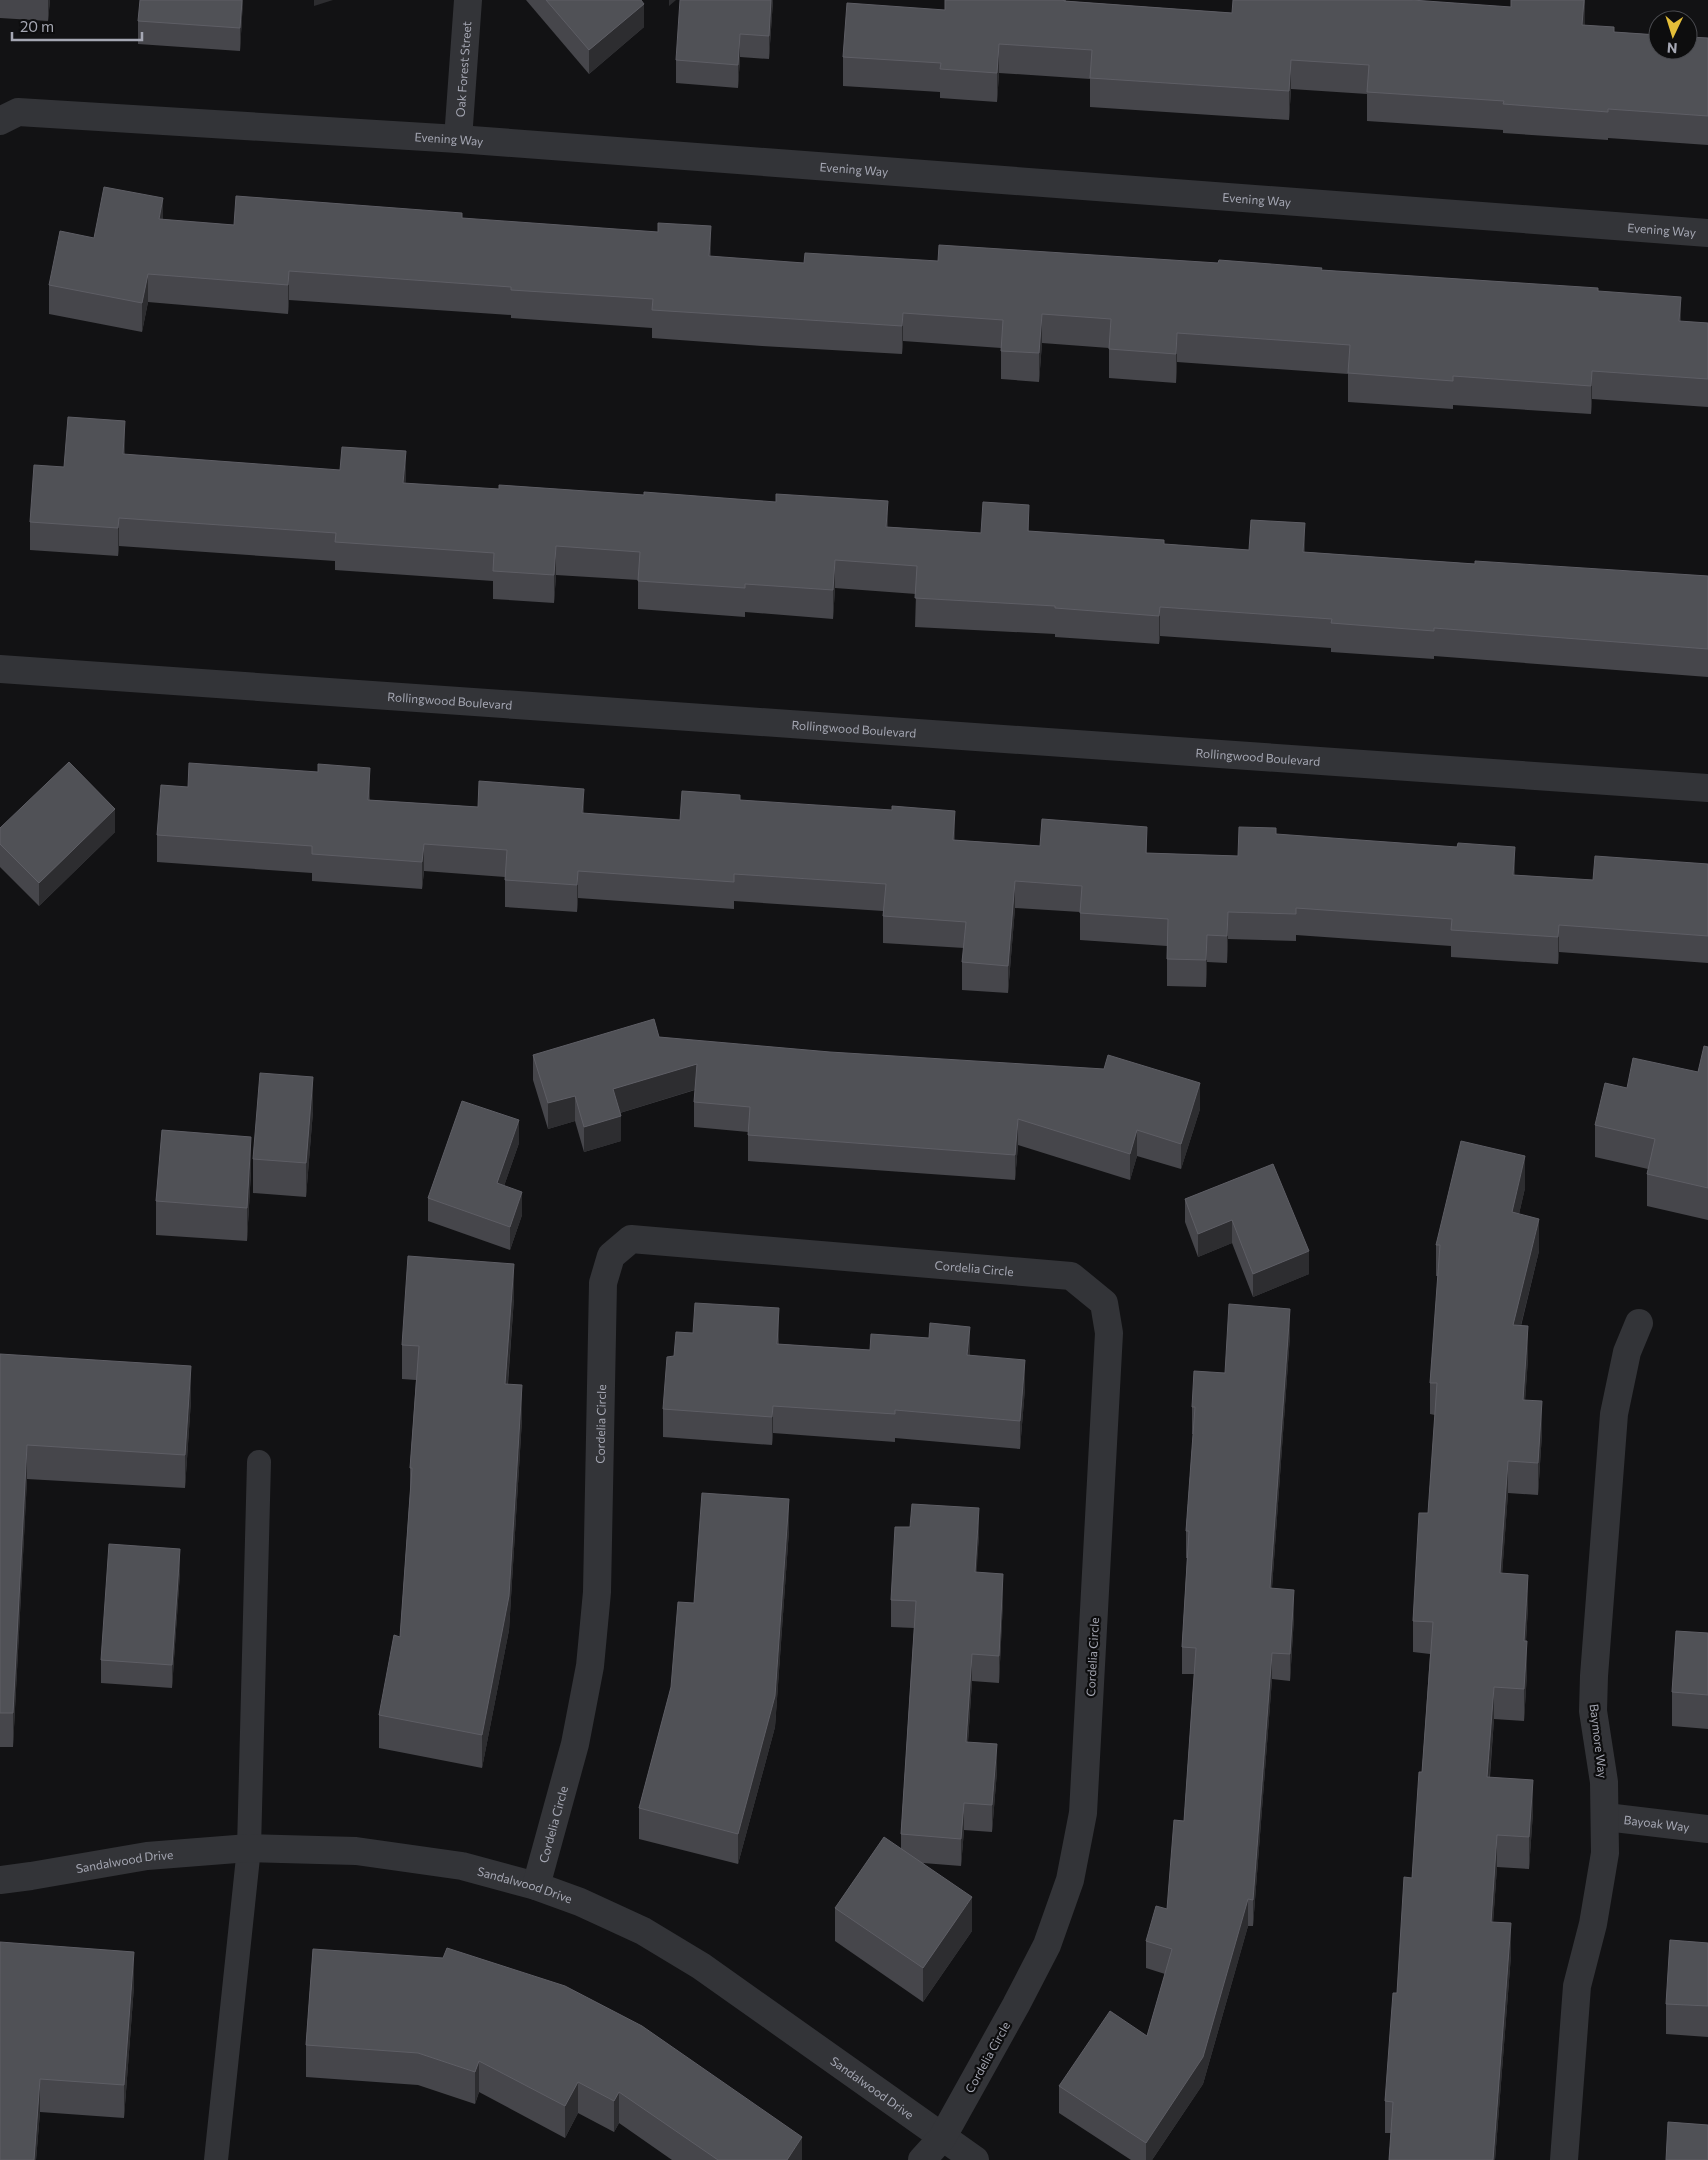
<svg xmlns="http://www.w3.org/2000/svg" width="1708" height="2160" font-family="Commissioner,sans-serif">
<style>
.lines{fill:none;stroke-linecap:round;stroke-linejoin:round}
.service{stroke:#333438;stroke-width:24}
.minor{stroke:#333438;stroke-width:28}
.tertiary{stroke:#333438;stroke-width:28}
.wall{fill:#46464b}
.shaded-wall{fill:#2d2d30}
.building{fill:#505156;stroke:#5e5e65}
.labels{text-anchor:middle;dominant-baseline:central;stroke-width:4.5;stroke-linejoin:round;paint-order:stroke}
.street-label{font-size:12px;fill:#a5a7b3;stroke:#0d0d0e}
</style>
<rect width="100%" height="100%" fill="#121214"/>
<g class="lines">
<!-- service -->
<path class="service" d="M216,2160L249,1848L259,1462"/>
<!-- minor -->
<g class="minor">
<path id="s1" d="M0,121L18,112L458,139L1708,233"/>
<path id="s2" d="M458,139L468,0"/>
<path id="s3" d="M1606,1817L1708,1829"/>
<path id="s4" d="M0,1880L31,1876L147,1856L249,1848L356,1851L462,1866L536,1886L580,1902L643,1931L701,1966L975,2160"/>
<path id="s5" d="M536,1886L575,1744L590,1666L597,1592L603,1283L611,1256L631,1239L1071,1276L1104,1303L1109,1333L1083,1813L1070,1880L1047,1945L1016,2005L942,2138L922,2160"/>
<path d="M1564,2160L1577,1986L1593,1924L1605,1853L1604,1782L1593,1711L1594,1676L1614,1414L1627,1352L1639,1323"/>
</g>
<!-- tertiary -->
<path class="tertiary" id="s6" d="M0,669L1708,788"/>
</g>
<!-- wall -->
<g class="wall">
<path d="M0,0H50L48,21L0,18Z"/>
<path d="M243,0L240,51L138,44V21Z"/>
<path d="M526,0H641L644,27L589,74Z"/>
<path d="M773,0L769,59L740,57L738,88L676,83V60Z"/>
<path d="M945,0H1066V1L1232,13L1511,7L1585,0L1584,25L1614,32L1708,38V145L1608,138V140L1503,133V130L1367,121V94L1291,89L1289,120L1090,107V79L999,73L997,102L940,98V92L843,86V57L945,10Z"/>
<path d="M462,218L711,257L804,263L938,261L1322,270L1598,291L1681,322L1708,323V407L1592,399L1591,414L1453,405V409L1348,402V374L1177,362L1176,383L1109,378V348L1042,343L1039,382L1001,379V348L903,341L902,354L762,346L652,338V328L511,318V315L289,300L288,314L148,302L142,332L49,314V285L94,238L163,220L234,225Z"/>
<path d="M125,450V455L405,483L888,527L981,533L1029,531L1164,544L1249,550L1305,552L1475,564L1708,576V677L1434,656V659L1331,652V648L1160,636L1159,644L1055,637V634L915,627L916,594L835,588L833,619L745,612V617L638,609V580L556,575L554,603L493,599V581L335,570V561L119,546L118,556L30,550V522L64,467Z"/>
<path d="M188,787L370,795V800L680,820L740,800L955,840L1147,853L1238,856L1276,834L1515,875L1593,880L1708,864V963L1559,952L1558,964L1451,957V946L1296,935V941L1228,939L1227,963L1207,962L1206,987L1167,986V946L1080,940V912L1015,908L1008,993L962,990V962L964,948L883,943V911L734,901V909L578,898L577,912L505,907V877L424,871L422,889L312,881V873L157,862V835Z"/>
<path d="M0,828L115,832L39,906L0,867Z"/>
<path d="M659,1037L1200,1109L1181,1169L1137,1156L1130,1180L1018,1145L1015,1180L748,1161V1132L694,1127V1102L695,1090L620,1113L621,1141L584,1152L575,1121L548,1129L533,1080V1055Z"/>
<path d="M1708,1047V1220L1647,1206V1174L1648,1169L1595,1157V1125L1627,1088L1698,1072Z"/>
<path d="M313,1111L306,1197L253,1193V1159Z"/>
<path d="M519,1143L504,1186L522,1215L510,1250L428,1221V1198Z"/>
<path d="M1273,1164L1309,1274L1253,1297L1232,1243L1198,1257L1185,1222V1199Z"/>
<path d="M251,1171L247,1241L156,1235V1201Z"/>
<path d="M1525,1188L1519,1214L1539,1251L1521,1326L1528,1358L1525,1400L1542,1433L1538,1495L1508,1493L1502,1573L1528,1606L1526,1641L1527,1673L1524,1721L1494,1719L1490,1777L1533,1812L1529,1869L1497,1867L1493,1922L1511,1955L1495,2160H1389L1391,2133H1385V2101L1397,1993L1412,1878L1422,1772L1430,1654L1413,1652V1621L1428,1513L1435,1415L1430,1414V1383L1438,1276H1436V1245Z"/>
<path d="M514,1298L508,1384L522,1419L509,1630L482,1768L379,1748V1715L400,1637L410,1492V1468L416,1380L402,1379V1345Z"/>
<path d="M693,1333L779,1336V1344L870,1350L970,1355L1025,1388L1020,1449L895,1438V1442L773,1433L772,1445L663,1437V1409L674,1356Z"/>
<path d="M1290,1335L1272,1588L1294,1617L1290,1681L1272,1679L1253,1926H1248L1203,2084L1152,2160H1131L1059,2113V2086L1147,2036L1165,1974L1146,1968V1941L1167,1909L1184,1821L1194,1674H1182V1647L1187,1558H1186V1531L1193,1434H1192V1407L1225,1373Z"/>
<path d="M0,1354L191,1400L185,1488L27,1479L13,1747H0Z"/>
<path d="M789,1530L775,1727L738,1864L639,1839V1808L694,1603Z"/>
<path d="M979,1535L976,1572L1003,1601L999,1683L972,1681L968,1742L997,1771L992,1832L964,1830L961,1866L923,1863L972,1931L923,2002L835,1941V1908L901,1848V1834L914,1628L891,1627V1600Z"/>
<path d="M180,1572L172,1688L101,1683V1660Z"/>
<path d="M1708,1633V1729L1672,1726V1692Z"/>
<path d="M0,1942L134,1986L124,2118L40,2112L36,2160H0Z"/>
<path d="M1708,1943V2037L1666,2034V2004Z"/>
<path d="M313,1949L802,2160H672L619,2123L614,2132L578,2113L565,2138L479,2092L475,2104L418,2085L306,2077V2045Z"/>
</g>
<!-- shaded-wall -->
<g class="shaded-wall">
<path d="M48,0H50L48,21Z"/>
<path d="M242,0H243L240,51V28Z"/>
<path d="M314,0H333L314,6Z"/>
<path d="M669,0H676L669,6Z"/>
<path d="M771,0H773L769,59V36Z"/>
<path d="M1584,0L1585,24L1582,53V25Z"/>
<path d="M644,4V27L589,74V50Z"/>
<path d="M740,34V57L738,88V65Z"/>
<path d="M999,44V73L997,102V73Z"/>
<path d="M1291,60V89L1289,120V91Z"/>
<path d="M163,198V226L159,219Z"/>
<path d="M711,226V255L709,285V256Z"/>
<path d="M289,271V300L288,314V285Z"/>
<path d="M148,274V302L142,332V303Z"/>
<path d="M1681,297V325L1679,321Z"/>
<path d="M903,313V341L902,354V326Z"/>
<path d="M1042,314V343L1039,382V353Z"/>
<path d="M1177,333V362L1176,383V354Z"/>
<path d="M1592,371V399L1591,414V386Z"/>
<path d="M125,421V450L123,483V454Z"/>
<path d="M406,451V480L403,511V483Z"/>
<path d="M888,501V530L886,527Z"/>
<path d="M1029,505V533L1028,531Z"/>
<path d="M119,518V546L118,556V528Z"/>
<path d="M1305,523V552L1303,581V552Z"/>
<path d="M556,546V575L554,603V575Z"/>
<path d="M835,560V588L833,619V590Z"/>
<path d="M1160,607V636L1159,644V616Z"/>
<path d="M370,768V795L368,827V800Z"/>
<path d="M584,789V816L582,813Z"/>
<path d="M115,809V832L39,906V883Z"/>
<path d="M955,811V838L953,867V840Z"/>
<path d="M1147,827V854L1146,853Z"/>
<path d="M424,844V871L422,889V862Z"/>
<path d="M1515,847V874L1513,902V875Z"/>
<path d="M578,871V898L577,912V885Z"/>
<path d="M1015,881V908L1008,993V966Z"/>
<path d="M1228,912V939L1227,963V936Z"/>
<path d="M1559,925V952L1558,964V937Z"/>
<path d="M1207,935V962L1206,987V960Z"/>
<path d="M697,1064V1089L613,1115V1089Z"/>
<path d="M313,1077V1111L306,1197V1163Z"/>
<path d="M1200,1083V1109L1181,1169V1144Z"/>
<path d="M575,1096V1121L548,1129V1103Z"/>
<path d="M621,1116V1141L584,1152V1127Z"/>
<path d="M1018,1119V1145L1015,1180V1155Z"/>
<path d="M519,1120V1143L497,1206V1183Z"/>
<path d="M1137,1130V1156L1130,1180V1154Z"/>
<path d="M251,1137V1171L247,1241V1208Z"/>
<path d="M1525,1156V1188L1512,1244V1212Z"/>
<path d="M522,1192V1215L510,1250V1227Z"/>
<path d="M1539,1219V1251L1513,1357V1325Z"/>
<path d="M1232,1220V1243L1198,1257V1234Z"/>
<path d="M1309,1251V1274L1253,1297V1274Z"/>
<path d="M514,1264V1298L505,1418V1384Z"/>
<path d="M779,1308V1336L777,1372V1344Z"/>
<path d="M1290,1309V1335L1270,1615V1588Z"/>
<path d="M1528,1326V1358L1523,1432V1400Z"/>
<path d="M970,1327V1355H967Z"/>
<path d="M1025,1360V1388L1020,1449V1421Z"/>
<path d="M191,1366V1400L185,1488V1455Z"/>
<path d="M522,1385V1419L509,1630L482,1768V1735Z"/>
<path d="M1542,1401V1433L1538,1495V1463Z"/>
<path d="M773,1406V1433L772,1445V1417Z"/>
<path d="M27,1445V1479L13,1747V1713Z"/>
<path d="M1508,1461V1493L1500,1605V1573Z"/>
<path d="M789,1499V1530L775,1727L738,1864V1834Z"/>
<path d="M979,1508V1535L975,1599V1572Z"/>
<path d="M180,1549V1572L172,1688V1665Z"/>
<path d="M1003,1574V1601L999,1683V1656Z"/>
<path d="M1528,1575V1606L1524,1672V1641Z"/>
<path d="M1294,1590V1617L1290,1681V1654Z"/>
<path d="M1527,1641V1673L1524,1721V1689Z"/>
<path d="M1272,1653V1679L1253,1926V1900Z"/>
<path d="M972,1654V1681L966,1769V1742Z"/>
<path d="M1494,1687V1719L1487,1808V1777Z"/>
<path d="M997,1744V1771L992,1832V1805Z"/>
<path d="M1533,1780V1812L1529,1869V1837Z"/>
<path d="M964,1803V1830L961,1866V1839Z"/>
<path d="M1497,1835V1867L1491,1953V1922Z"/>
<path d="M972,1897V1931L923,2002V1968Z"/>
<path d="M1248,1899V1926L1203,2084L1152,2160H1146V2143Z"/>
<path d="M1511,1923V1955L1495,2160H1493Z"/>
<path d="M134,1952V1986L124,2118V2085Z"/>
<path d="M479,2061V2092L475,2104V2072Z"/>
<path d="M40,2079V2112L36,2160H34Z"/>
<path d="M578,2082V2113L565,2138V2106Z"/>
<path d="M619,2092V2123L614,2132V2101Z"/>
<path d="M802,2137V2160H787Z"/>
</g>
<!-- building -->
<g class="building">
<path d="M140,0H242L240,28L138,21Z"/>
<path d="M546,0H641L644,4L589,50Z"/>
<path d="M680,0H771L769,36L740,34L738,65L676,60Z"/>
<path d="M945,0H1064V1L1232,13L1233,0H1412L1511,7V0H1584L1582,25L1614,27V32L1658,35V50H1688V37L1708,38V116L1608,109V112L1503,104L1504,101L1367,92L1369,65L1291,60L1289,91L1090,78L1092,50L999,44L997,73L940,69L941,63L843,57L847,3L945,10Z"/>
<path d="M104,187L163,198L159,219L234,225L236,196L462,213V218L658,232V223L711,226L709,256L804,263L805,253L938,261L939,245L1218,263L1219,260L1322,268L1321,270L1598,288V291L1681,297L1679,321L1708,323V379L1592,371L1591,386L1453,376V381L1348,373L1350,345L1177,333L1176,354L1109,349L1111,319L1042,314L1039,353L1001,351L1003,320L903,313L902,326L762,317L652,310L653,299L511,290V287L289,271L288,285L148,274L142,303L49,285L60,231L94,238Z"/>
<path d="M68,417L125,421L123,454L340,470L342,447L406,451L403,483L499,489V485L644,495V492L776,502V494L888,501L886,527L981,533L983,502L1029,505L1028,531L1164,540V544L1249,550L1251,520L1305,523L1303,552L1475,564V561L1708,576V649L1434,628V631L1331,623L1332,619L1160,607L1159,616L1055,608V606L915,598L917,566L835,560L833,590L745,584V588L638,581L640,552L556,546L554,575L493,571L494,553L335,542L336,533L119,518L118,528L30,522L34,465L64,467Z"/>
<path d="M69,762L115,809L39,883L0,844V828Z"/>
<path d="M189,763L318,772V764L370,768L368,800L478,807L479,781L584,789L582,813L680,820L682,791L740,795V800L892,810V806L955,811L953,840L1040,846L1042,819L1147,827L1146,853L1238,856L1239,827L1276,828V834L1457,847L1458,843L1515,847L1513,875L1593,880L1595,856L1708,864V936L1559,925L1558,937L1451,930L1452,919L1296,908V914L1228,912L1227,936L1207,935L1206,960L1167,959L1168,919L1080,913L1082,886L1015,881L1008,966L962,962L966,922L883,916L886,884L734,874V882L578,871L577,885L505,880L507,850L424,844L422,862L312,854V846L157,835L161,785L188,787Z"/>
<path d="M654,1019L659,1037L830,1052L1104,1069L1108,1055L1200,1083L1181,1144L1137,1130L1130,1154L1018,1119L1015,1155L748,1135L750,1107L694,1102L697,1064L613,1089L621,1116L584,1127L575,1096L548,1103L533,1055Z"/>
<path d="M1704,1046L1708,1047V1188L1647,1174L1655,1139L1595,1125L1605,1083L1627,1088L1633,1058L1698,1072Z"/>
<path d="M260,1073L313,1077L306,1163L253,1159Z"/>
<path d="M462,1101L519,1120L497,1183L522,1192L510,1227L428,1198Z"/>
<path d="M162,1130L251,1137L247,1208L156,1201Z"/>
<path d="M1461,1141L1525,1156L1512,1212L1539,1219L1513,1325L1528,1326L1523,1400L1542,1401L1538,1463L1508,1461L1500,1573L1528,1575L1524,1641H1527L1524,1689L1494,1687L1487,1777L1533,1780L1529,1837L1497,1835L1491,1922L1511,1923L1493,2160H1389L1393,2102L1385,2101L1393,1993H1397L1404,1877L1412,1878L1419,1772H1422L1433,1622L1413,1621L1419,1513H1428L1437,1383H1430L1440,1245H1436Z"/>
<path d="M1273,1164L1309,1251L1253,1274L1232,1220L1198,1234L1185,1199Z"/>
<path d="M408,1256L514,1264L505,1384L522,1385L509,1596L482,1735L379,1715L394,1635L400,1637L412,1468H410L419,1346L402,1345Z"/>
<path d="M695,1303L779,1308L777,1344L870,1350L871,1334L929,1338L930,1323L970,1327L967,1355L1025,1360L1020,1421L895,1410V1414L773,1406L772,1417L663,1409L667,1357L674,1356L676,1332L693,1333Z"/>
<path d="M1229,1304L1290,1309L1270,1588L1294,1590L1290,1654L1272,1653L1253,1900L1248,1899L1203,2057L1146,2143L1059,2086L1110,2011L1147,2036L1172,1949L1146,1941L1156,1906L1167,1909L1174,1820L1184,1821L1196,1648L1182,1647L1189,1531H1186L1195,1407H1192L1194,1371L1225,1373Z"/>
<path d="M0,1354L191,1366L185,1455L27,1445L13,1713H0Z"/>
<path d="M702,1493L789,1499L775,1696L738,1834L639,1808L671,1687L678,1602L694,1603Z"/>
<path d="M912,1504L979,1508L975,1572L1003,1574L999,1656L972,1654L966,1742L997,1744L992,1805L964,1803L961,1839L901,1834L916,1601L891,1600L895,1527H910Z"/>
<path d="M109,1544L180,1549L172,1665L101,1660Z"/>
<path d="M1676,1631L1708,1633V1695L1672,1692Z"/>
<path d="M884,1837L972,1897L923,1968L835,1908Z"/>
<path d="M1670,1940L1708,1943V2006L1666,2004Z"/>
<path d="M0,1942L134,1952L124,2085L40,2079L34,2160H0Z"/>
<path d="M447,1948L565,1986L642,2026L802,2137L787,2160H718L619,2092L614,2101L578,2082L565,2106L479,2061L475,2072L418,2053L306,2045L313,1949L443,1958Z"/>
<path d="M1668,2122L1708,2125V2160H1666Z"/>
</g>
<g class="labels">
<!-- street labels -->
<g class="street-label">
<text stroke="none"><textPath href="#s2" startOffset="70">Oak Forest Street</textPath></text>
<text stroke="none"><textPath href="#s1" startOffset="452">Evening Way</textPath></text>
<text stroke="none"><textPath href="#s1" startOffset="858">Evening Way</textPath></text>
<text stroke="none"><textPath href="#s1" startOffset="1262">Evening Way</textPath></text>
<text stroke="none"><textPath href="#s1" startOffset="1668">Evening Way</textPath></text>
<text stroke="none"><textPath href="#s6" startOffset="451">Rollingwood Boulevard</textPath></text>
<text stroke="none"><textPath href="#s6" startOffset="856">Rollingwood Boulevard</textPath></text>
<text stroke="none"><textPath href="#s6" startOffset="1261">Rollingwood Boulevard</textPath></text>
<text stroke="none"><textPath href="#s5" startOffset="1009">Cordelia Circle</textPath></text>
<text stroke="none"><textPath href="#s5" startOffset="469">Cordelia Circle</textPath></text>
<text transform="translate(1092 1657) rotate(-87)">Cordelia Circle</text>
<text transform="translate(1599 1741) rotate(83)">Baymore Way</text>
<text stroke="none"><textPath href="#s3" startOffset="51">Bayoak Way</textPath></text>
<text stroke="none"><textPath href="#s5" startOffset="64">Cordelia Circle</textPath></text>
<text stroke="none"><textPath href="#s4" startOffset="126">Sandalwood Drive</textPath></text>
<text stroke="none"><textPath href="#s4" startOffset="531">Sandalwood Drive</textPath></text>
<text transform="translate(987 2057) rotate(-61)">Cordelia Circle</text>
<text stroke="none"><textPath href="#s4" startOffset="936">Sandalwood Drive</textPath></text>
</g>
</g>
<!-- north arrow -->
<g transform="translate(1673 35) rotate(184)"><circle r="24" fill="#0d0d0e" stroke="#4a4b50"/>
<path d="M0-4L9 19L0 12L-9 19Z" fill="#e4be39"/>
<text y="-8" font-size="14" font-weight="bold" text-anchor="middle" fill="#a5a7b3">N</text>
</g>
<!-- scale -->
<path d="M12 32v8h130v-8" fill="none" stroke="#a5a7b3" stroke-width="2.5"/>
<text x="20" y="32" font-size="15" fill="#a5a7b3" stroke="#0d0d0e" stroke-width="4" paint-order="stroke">20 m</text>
</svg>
